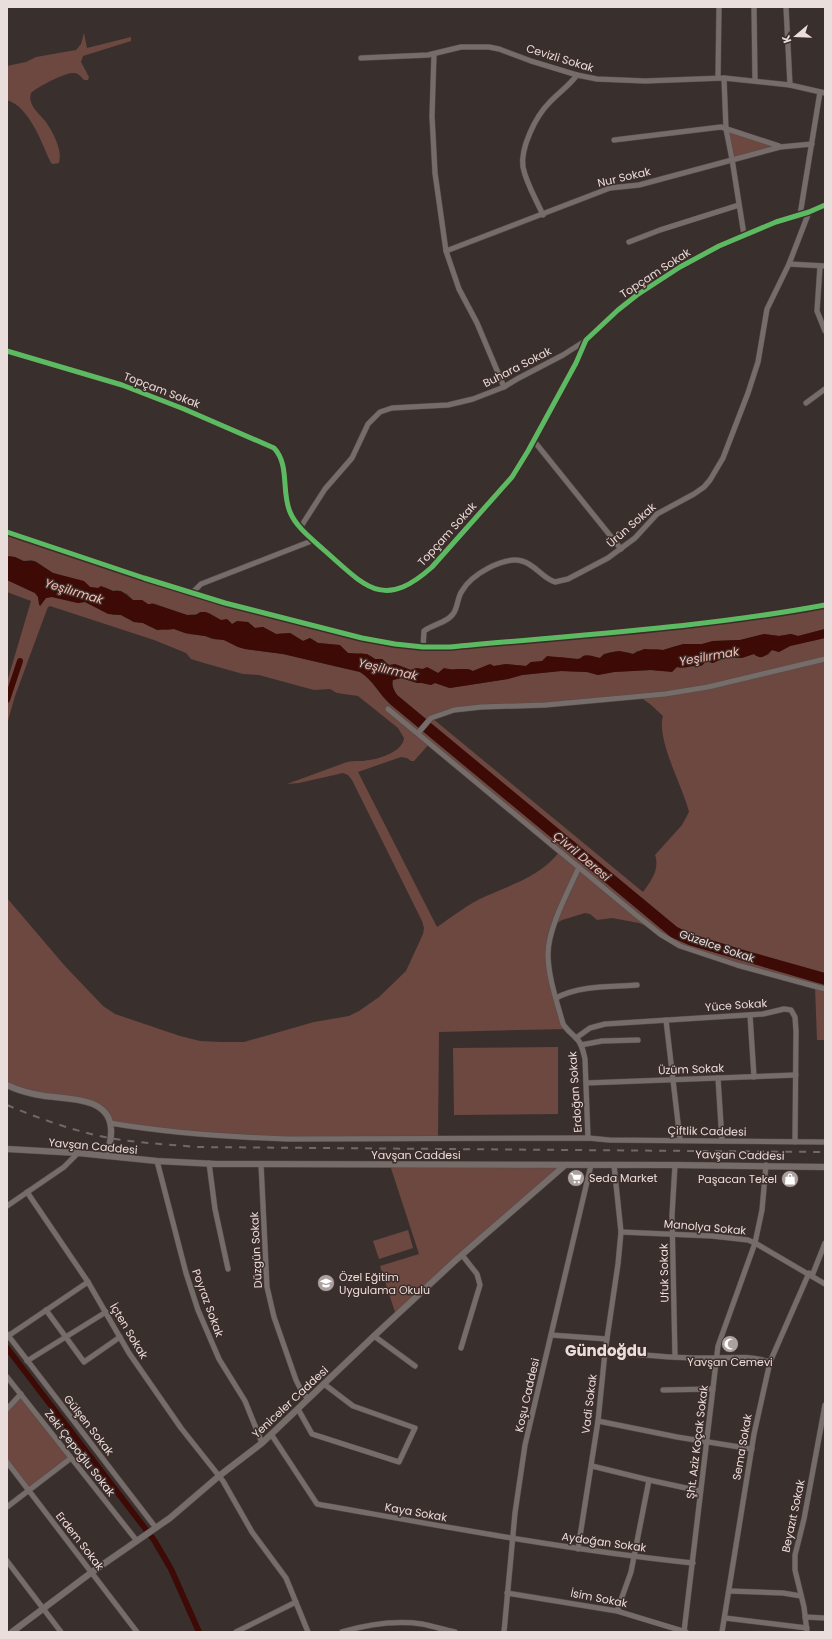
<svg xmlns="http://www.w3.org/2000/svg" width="832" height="1639" font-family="Poppins,sans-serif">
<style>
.green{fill:#6c4840;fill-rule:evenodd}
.water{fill:#3d0a05}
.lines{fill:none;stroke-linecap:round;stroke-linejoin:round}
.canal{stroke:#3d0a05;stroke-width:6}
.minor-casing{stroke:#544d4b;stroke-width:6}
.tertiary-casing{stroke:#544d4b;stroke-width:7}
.minor{stroke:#766c6a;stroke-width:5}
.tertiary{stroke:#766c6a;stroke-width:6}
.rail{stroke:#716968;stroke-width:2;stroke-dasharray:7 7;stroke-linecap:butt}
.cycleway-casing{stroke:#3d2d2a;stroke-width:8}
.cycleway{stroke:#5cba63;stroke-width:5}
.labels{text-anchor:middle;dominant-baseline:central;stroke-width:3;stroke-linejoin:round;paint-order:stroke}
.street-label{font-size:11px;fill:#e9dedc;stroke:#3d2d2a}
.poi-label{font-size:11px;fill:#e9dedc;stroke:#3d2d2a;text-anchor:start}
.water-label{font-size:12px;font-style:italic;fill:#f8beb2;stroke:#3d2d2a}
.district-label{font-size:15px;font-weight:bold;fill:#e9dedc;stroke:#3d2d2a}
</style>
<rect width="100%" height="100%" fill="#39302e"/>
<!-- green -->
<g class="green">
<path d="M84,33L87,48L131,37V41L83,56L81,62L89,77L88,80H84C81,77 79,73 74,73C66,72 37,87 31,93C27,105 40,114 46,122C53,132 63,151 59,163L53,164L51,163C42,144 30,107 7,100V66L26,62L36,57L76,50L81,44Z"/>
<path d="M726,129L780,147L732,159Z"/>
<path d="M7,532L192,593L395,644L450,647L671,627L825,605V629L798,636L791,634L779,636L764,634L740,640L713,641L702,644H693L676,646L663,650L657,649L637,651L633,654C622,650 608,650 600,658L594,657L577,659L561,657L539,662H531L526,666L506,664L494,666L488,665L473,671L469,669H460L438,673L429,668L420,669L416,668L411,670L397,665H389L382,659H375L371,656L361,653L357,654L348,653L338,645L318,643L310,638L303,641L290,633L276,634L263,627L255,628L248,622L232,624L228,620H221L209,613L187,615L152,603L148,605L142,600H133L127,594L117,590L113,591L104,587L98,588L90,587L86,583L53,573L37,562L31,560L24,561L15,557L7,556Z"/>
<path d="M7,580L35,593L38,597L40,606L46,598L52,597L78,603L85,602L113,615H121L134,622L143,623L151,627L168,630L174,629L188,634L205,636L212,639L224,640L238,647L245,649L283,654L360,672C373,680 379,694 390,704L671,937L689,945L825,985V1040H817L815,986L687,948L656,930L639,923L612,918L597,920L590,914L585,913L562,920L554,925L550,939L549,966L566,1029L439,1032L438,1139L249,1138L110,1123L108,1119L93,1104L44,1096L7,1085V898L64,965L103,1006L115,1014L180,1036L200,1041L221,1042H244L314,1022L349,1016L359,1011L379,997L406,971L423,934L424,928L422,921L352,780L348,775L343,773L299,783L287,784L347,762C355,760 361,762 369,760C380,759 403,751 404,738L398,728L358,696L337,693L330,689L314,690L259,675L243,674L204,663L191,659L186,653L154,640L50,606L48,607L46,612L15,696L7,724V682L31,601L7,592ZM430,743L560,851C541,876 511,885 484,897C468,904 452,917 437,927L358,772L401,757L407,758L411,761H414Z"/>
<path d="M825,638V973L740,949L689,933L677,927L397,695C394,690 391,685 393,680L401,678L418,683H422L431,685L435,683L449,688L508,679L522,675L561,671L587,672L598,675L614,672L651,670L661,671L677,667L683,668L692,666H700L703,665L706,661L712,663L726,657L738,658L754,654L756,656L768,655L772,650L779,652L790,646ZM640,697L650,704L663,716C656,739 683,787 689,812L682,825L655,855C660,869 651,881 643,892L432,718L466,708Z"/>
<path d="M558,1047V1114L454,1115L453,1048Z"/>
<path d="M390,1165L564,1166L396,1315L380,1266L419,1254Z"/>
<path d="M408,1230L413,1248L379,1259L373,1241Z"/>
<path d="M21,1394L71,1458L29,1490L7,1462V1409Z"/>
</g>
<!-- water -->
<path class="water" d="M7,556L15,557L23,561H34L53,573L84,581L90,587L98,588L101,586L113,591H121L133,600H142L148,604H154L187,615H196L200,612H206L221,620L227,619L232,624L237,621L248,622L255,628L263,627L276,634L290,633L303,641L310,638L318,643L340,645L348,653L367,654L375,659H382L389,665L395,664L411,670L416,668L423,669L427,667L438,673L444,668C453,671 465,667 473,671L490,664L494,666L506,664L526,666L531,662L542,661L547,656L577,659C580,659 581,658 583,656C587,654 595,657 600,658L604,654L619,651L633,654L644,649L663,650L683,644H702L713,641L740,640L764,634L779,636L791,634L798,636L825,629V638L790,646L779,652L772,650C766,655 762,661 754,654L742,658L726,657L713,663L706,661L701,666C693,665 685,669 677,667L672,672L651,670L614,672L598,675L587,672L561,671L522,675L508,679L450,688L435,683L431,685L422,683H417L401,678L393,680C391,685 394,690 397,695L677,927L689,933L740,949L825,973V985L689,945L671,937L390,704C379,694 373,680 360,672L283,654L245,649L238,647L224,640L215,639L205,636L185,633L174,629L157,630L143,623L134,622L121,615L108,614L85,602L78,603L52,597L46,598L40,606L39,604L38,597L35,593L7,580Z"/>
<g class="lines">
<!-- canal -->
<g class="canal">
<path d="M7,700L20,661"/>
<path d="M7,1348L154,1540L171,1569L199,1632"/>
</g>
<!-- minor casing -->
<g class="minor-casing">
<g id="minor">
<path d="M754,7L755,80"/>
<path d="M786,7L790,85"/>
<path d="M434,54L432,116L435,173L446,251L459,289L477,323L504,387"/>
<path d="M361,58L428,55L461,47H489L499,49L531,61L577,75L597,79L645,81L724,78L790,85L825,93"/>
<path d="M718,77L719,7"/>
<path d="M724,78L726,129L732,159L744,235"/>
<path d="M614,140L721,127L779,146"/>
<path d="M543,215C536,199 526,183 523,167C520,148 536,116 549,103C558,93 569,86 577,75"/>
<path d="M800,215L820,92"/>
<path d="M629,242L660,230L739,205"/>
<path d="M446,251L610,188L639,185L780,147L812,144"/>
<path d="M789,264L825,266"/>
<path d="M820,266L817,311L825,331"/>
<path d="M7,351L122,385L184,409L274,448C290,465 281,491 290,512C296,527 312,539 324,550C365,586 383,611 432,567L512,477L528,451L576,363L586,340L618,310L637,295L680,267L719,246L776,222L809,212L825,205"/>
<path d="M806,403L825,389"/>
<path d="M534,441L621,549"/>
<path d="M300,528L325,489L352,458L368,424L380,412L392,408L448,405L473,399L504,387L517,379L563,355L585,341"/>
<path d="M7,532L144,578L225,603L362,638L395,644L423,647H450C575,635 701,628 825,605"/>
<path d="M192,593L201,584L314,540"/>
<path d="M423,647L424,631C433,624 447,623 453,614C458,608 457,598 462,591C471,575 503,556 522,561C536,565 542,578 555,582L568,579L608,558L635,538L657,514L694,494L704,487L710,480L723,458L748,393L758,362L767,309L789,264L809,212"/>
<path d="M388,709L635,914L660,934L680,946L737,965L825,989"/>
<path d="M418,733L431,718L454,710L481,707L545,705L665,694L708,687L825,659"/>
<path d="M579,867C568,892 548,928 548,954C548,977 557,1002 563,1024C567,1030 571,1033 576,1038C582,1043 583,1051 585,1059L588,1138"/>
<path d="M556,998C580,985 611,987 637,985"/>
<path d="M750,1015L754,1077"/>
<path d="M666,1020L680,1140"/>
<path d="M576,1038L590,1028L605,1024L763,1014L784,1009L791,1010L795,1017L796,1031L795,1142"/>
<path d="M581,1045L602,1041L638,1040"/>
<path d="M718,1078L722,1141"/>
<path d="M586,1083L796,1075"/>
<path d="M110,1123C169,1133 228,1137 288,1139L588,1138L609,1140L825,1142"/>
<path d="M157,1161L186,1273L198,1310L219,1359L245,1401L262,1443"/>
<path d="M209,1163L215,1209L228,1269"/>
<path d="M261,1164L267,1287L274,1317L296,1380L301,1390L308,1399"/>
<path d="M27,1192L88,1282L129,1353L181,1428L223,1481L252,1532L286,1578L308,1632"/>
<path d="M7,1206L64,1167L78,1153"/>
<path d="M621,1232L712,1236L748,1240L755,1243L825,1284"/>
<path d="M812,1276L825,1243"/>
<path d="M46,1310L84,1362L120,1337"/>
<path d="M7,1334L156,1528"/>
<path d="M551,1335L607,1339"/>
<path d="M8,1336L88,1282"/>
<path d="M374,1336L415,1366"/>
<path d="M461,1348L480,1285L477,1274L462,1255"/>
<path d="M605,1352C637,1354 669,1358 700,1358C723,1359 747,1354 770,1362"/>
<path d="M675,1357L672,1215L675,1165"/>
<path d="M27,1361L106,1312"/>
<path d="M7,1377L137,1541"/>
<path d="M663,1390L713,1389"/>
<path d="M7,1409L21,1394"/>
<path d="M298,1409L312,1434L399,1462L415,1428L353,1406L324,1384"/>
<path d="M598,1421L677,1437L752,1449"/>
<path d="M271,1434L317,1504C442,1526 567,1550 693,1563"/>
<path d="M7,1462L137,1632"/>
<path d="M592,1466L649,1480L700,1491"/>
<path d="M7,1507L71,1458"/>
<path d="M578,1549L598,1421L605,1352L618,1264L621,1232L614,1165"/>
<path d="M7,1561L61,1632"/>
<path d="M729,1591L783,1593L801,1596"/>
<path d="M507,1593L617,1611L686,1632"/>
<path d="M617,1611L631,1572L649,1480"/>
<path d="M805,1617L825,1618"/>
<path d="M725,1618L807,1628"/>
<path d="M236,1632L296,1602"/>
<path d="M342,1632C369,1624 394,1620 422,1624C433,1626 444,1630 455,1632"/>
<path d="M504,1632L515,1513L525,1445L591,1165"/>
<path d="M684,1632L718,1346L755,1243L762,1210L766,1165"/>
<path d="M722,1632L754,1434L770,1362L809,1273"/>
<path d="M807,1632L804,1607L795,1570V1555L804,1519L825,1405"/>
</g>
</g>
<!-- tertiary casing -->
<g class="tertiary-casing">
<g id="tertiary">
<path d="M7,1085C19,1091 32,1094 45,1096C68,1099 109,1097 111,1128C112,1138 109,1147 107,1156"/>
<path d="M7,1149L78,1153L157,1161L216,1164L675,1165L825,1167"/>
<path d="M12,1632L92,1572L170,1518L219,1476L262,1443L374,1336L457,1259L564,1166"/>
</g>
</g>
<!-- minor -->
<use href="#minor" class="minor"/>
<!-- tertiary -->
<use href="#tertiary" class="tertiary"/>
<!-- rail -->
<path class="rail" d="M7,1105C40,1119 74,1131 109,1138C137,1143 166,1144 195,1147L825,1152"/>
<!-- cycleway casing -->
<g class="cycleway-casing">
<g id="cycleway">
<path d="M7,351L122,385L184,409L274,448C290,465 281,491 290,512C296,527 312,539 324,550C365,586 383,611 432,567L512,477L528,451L576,363L586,340L618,310L637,295L680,267L719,246L776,222L809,212L825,205"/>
<path d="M7,532L144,578L225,603L362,638L395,644L423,647H450C575,635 701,628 825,605"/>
</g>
</g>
<!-- cycleway -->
<use href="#cycleway" class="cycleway"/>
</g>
<!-- icons -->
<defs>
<g id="supermarket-disc" transform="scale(0.9)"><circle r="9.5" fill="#aba19f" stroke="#3d2d2a"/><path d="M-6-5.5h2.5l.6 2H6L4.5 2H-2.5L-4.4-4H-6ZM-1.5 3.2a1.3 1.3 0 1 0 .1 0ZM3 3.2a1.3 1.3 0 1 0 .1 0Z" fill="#fff"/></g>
<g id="shop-disc" transform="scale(0.9)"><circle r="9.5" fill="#aba19f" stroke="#3d2d2a"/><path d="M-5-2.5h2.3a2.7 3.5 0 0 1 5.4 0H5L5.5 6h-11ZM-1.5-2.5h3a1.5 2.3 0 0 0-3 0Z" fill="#fff"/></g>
<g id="school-disc" transform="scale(0.9)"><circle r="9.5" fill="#aba19f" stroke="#3d2d2a"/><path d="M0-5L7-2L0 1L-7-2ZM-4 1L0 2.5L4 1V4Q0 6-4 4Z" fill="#fff"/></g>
<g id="mosque-disc" transform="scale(0.9)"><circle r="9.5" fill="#aba19f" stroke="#3d2d2a"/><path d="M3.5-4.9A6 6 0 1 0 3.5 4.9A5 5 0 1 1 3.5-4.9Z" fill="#fff"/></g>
</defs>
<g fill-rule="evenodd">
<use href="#supermarket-disc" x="576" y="1178"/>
<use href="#shop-disc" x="790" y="1179"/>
<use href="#school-disc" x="326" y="1283"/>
<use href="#mosque-disc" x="730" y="1344"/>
</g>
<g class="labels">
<!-- street labels -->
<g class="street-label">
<text transform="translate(560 58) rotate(17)">Cevizli Sokak</text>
<text transform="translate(624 177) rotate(-13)">Nur Sokak</text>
<text transform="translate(655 273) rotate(-33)">Topçam Sokak</text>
<text transform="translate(517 367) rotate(-27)">Buhara Sokak</text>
<text transform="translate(162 390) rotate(21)">Topçam Sokak</text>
<text transform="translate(631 525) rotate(-41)">Ürün Sokak</text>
<text transform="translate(447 534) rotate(-48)">Topçam Sokak</text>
<text transform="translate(717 946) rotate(19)">Güzelce Sokak</text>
<text transform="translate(736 1005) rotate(-4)">Yüce Sokak</text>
<text transform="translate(691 1069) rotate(-2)">Üzüm Sokak</text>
<text transform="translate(575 1092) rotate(-94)">Erdoğan Sokak</text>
<text transform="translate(707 1131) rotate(1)">Çiftlik Caddesi</text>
<text transform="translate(93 1146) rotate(5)">Yavşan Caddesi</text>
<text x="416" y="1155">Yavşan Caddesi</text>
<text transform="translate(740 1155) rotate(1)">Yavşan Caddesi</text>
<text transform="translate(705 1227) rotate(5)">Manolya Sokak</text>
<text transform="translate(256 1250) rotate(-93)">Düzgün Sokak</text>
<text transform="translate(664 1273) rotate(-91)">Ufuk Sokak</text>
<text transform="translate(208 1303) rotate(70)">Poyraz Sokak</text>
<text transform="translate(129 1331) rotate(59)">İçten Sokak</text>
<text transform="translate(527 1395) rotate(-77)">Koşu Caddesi</text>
<text transform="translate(290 1402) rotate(-43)">Yeniceler Caddesi</text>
<text transform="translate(589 1404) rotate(-83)">Vadi Sokak</text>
<text transform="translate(89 1425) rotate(52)">Gülşen Sokak</text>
<text transform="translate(697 1442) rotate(-83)">Şht. Aziz Koçak Sokak</text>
<text transform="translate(742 1447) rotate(-80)">Sema Sokak</text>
<text transform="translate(80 1453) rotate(52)">Zeki Çepoğlu Sokak</text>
<text transform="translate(416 1512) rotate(10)">Kaya Sokak</text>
<text transform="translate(793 1516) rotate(-78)">Beyazıt Sokak</text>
<text transform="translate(80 1541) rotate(52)">Erdem Sokak</text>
<text transform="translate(604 1542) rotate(8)">Aydoğan Sokak</text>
<text transform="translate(599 1598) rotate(11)">İsim Sokak</text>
</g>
<!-- poi labels -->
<g class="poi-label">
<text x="589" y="1178">Seda Market</text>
<text x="777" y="1179" text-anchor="end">Paşacan Tekel</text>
<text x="339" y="1277">Özel Eğitim<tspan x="339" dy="13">Uygulama Okulu</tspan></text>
<text x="730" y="1362" text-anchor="middle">Yavşan Cemevi</text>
</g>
<!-- water labels -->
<g class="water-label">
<text transform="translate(74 591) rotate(17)">Yeşilırmak</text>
<text transform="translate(709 656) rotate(-10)">Yeşilırmak</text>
<text transform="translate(388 669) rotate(13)">Yeşilırmak</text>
<text transform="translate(582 856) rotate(40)">Çivril Deresi</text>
</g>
<!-- district labels -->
<g class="district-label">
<text x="606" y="1350">Gündoğdu</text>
</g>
</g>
<!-- border -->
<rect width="832" height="1639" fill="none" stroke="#e9dedc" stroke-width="16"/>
<!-- north arrow -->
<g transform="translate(796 36) rotate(251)" stroke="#3d2d2a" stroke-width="3" paint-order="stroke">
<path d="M0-3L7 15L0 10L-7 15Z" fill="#e9dedc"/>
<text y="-6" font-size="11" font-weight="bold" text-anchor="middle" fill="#e9dedc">K</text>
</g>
</svg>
